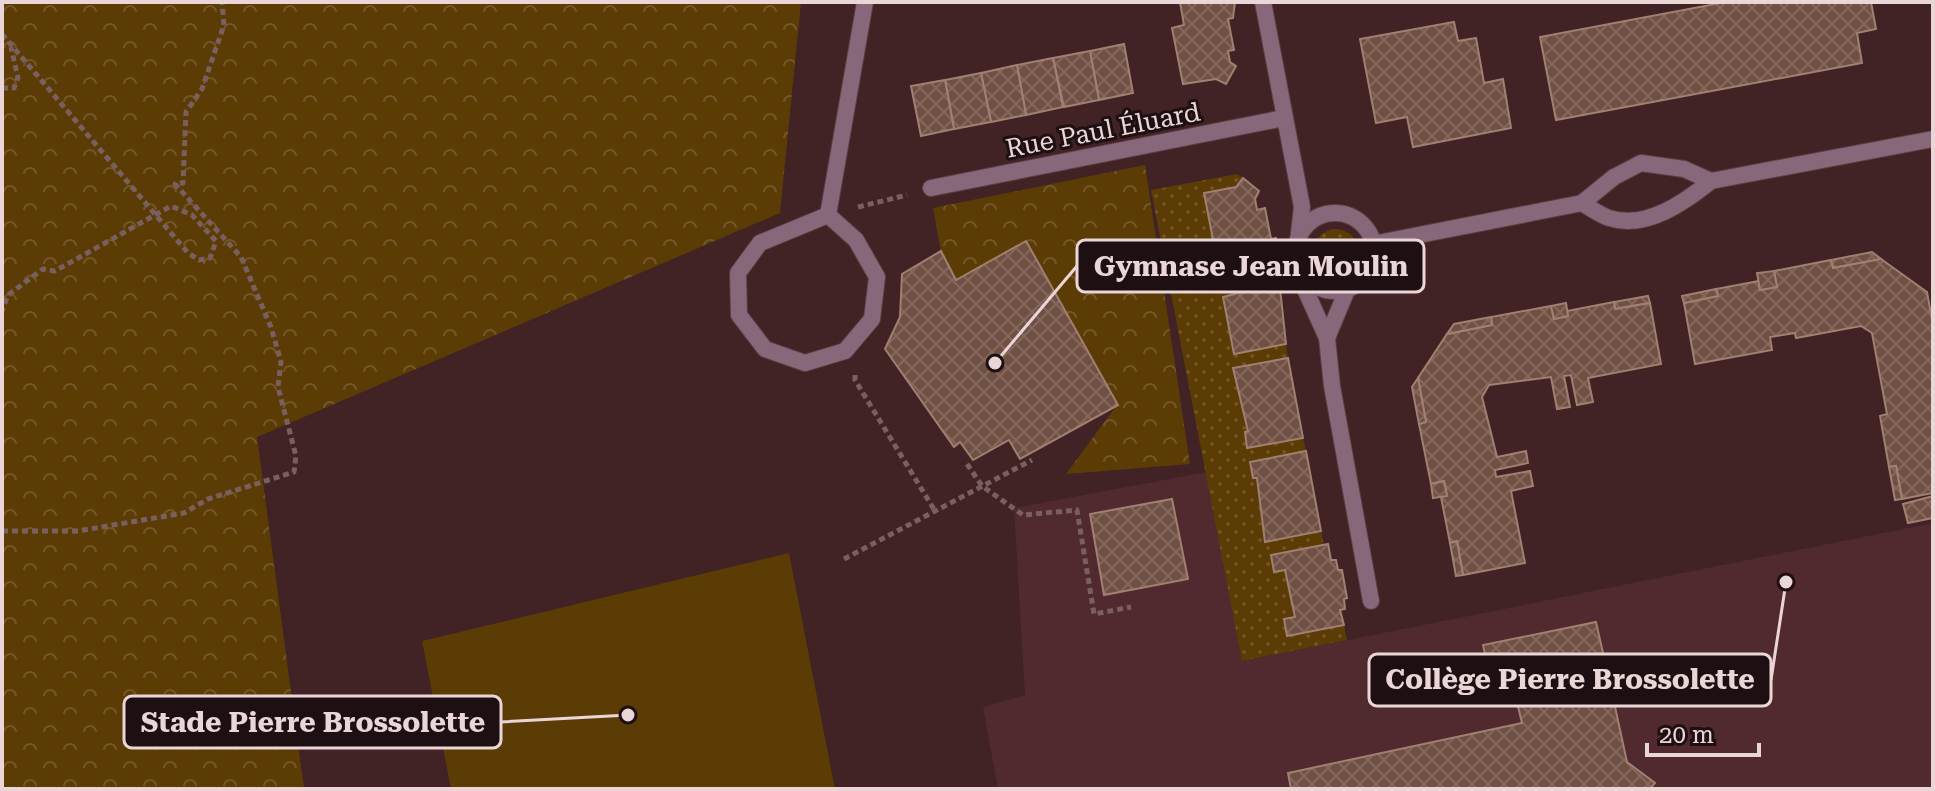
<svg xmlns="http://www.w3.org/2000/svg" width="1935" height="791" font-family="'Roboto Serif',serif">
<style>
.built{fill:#502a2e}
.grass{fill:url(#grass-dots)}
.forest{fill:url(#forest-crowns)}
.pitch{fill:#5c3c05}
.building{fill:url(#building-cross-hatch);stroke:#a17f71;stroke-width:2}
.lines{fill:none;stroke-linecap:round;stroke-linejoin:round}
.street-casing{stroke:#5c3f41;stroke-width:18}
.path{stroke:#7a5f61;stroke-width:5;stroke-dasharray:6 4;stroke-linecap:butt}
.street{stroke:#87677a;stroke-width:16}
.labels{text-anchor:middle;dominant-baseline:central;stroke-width:6;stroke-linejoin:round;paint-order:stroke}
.street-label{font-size:26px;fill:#ebd6d7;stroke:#1e1012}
.leader{fill:none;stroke:#ebd6d7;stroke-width:3}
.callout-dot{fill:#ebd6d7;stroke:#1e1012;stroke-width:3}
.callout{fill:#1e1012;stroke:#ebd6d7;stroke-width:3}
.callout-label{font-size:28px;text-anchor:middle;font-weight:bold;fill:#ebd6d7}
</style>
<defs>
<pattern id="grass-dots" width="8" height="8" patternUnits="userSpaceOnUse" patternTransform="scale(2)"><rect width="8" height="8" fill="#5c3c05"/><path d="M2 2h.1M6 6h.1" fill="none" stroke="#745729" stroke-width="1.8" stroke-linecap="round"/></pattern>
<pattern id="forest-crowns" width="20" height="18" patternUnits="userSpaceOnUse" patternTransform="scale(2)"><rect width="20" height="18" fill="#5c3c05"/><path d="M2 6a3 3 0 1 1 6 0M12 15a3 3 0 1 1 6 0" fill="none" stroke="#745729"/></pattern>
<pattern id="building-cross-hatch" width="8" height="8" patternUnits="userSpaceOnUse" patternTransform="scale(2)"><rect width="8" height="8" fill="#6f5042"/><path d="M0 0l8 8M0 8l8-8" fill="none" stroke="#84685d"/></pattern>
</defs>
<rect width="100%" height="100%" fill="#412225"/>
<!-- built -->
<path class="built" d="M1207,472L1243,661L1933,523V789H998L983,707L1025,695L1014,508Z"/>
<!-- grass -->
<g class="grass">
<path d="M1237,174L1243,178L1236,187L1204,193L1215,250L1227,249L1235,294L1224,297L1286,344L1288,358L1233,368L1248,431L1245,432L1247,448L1303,438L1306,451L1250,462L1253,478H1257L1265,541L1321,531L1324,545L1285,570L1295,617L1284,619L1287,636L1344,625L1347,640L1242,661L1151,190Z"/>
<circle cx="1336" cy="251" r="22"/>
</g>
<!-- forest -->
<g class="forest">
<path d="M2,2H801L780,213L257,437L304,789H2Z"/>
<path d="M1145,165L1190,464L1066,474L1117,405L1026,241L956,280L941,251L933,208Z"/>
</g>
<!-- pitch -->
<path class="pitch" d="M789,553L835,789H451L422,641Z"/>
<!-- building -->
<g class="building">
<path d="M1180,2H1235L1233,18L1228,19L1234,50L1228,51L1230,62L1236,66L1226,84L1216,79L1183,84L1172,28L1184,25Z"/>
<path d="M1726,2H1871L1876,29L1857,33L1862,63L1556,120L1540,37Z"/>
<path d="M1454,22L1458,41L1476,38L1484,83L1503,79L1511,128L1413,147L1407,117L1376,123L1360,39Z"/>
<path d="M1124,44L1133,93L1099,100L1090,51Z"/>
<path d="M1090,51L1099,100L1064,107L1053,58Z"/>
<path d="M1053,58L1063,107L1026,115L1017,65Z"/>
<path d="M1017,65L1026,115L991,122L981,73Z"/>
<path d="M981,73L991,122L954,129L945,80Z"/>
<path d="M945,80L954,129L921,136L911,86Z"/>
<path d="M1243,178L1259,191L1255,199L1257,210L1265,208L1271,239L1276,238L1278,247H1281L1286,276L1283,277L1285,286L1280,288L1286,344L1234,354L1223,297L1235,294L1227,249L1215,250L1204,193L1236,187Z"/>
<path d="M1026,241L1118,405L1020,459L1009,440L973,460L960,442L954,447L885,349L900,317L902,274L941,251L956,280Z"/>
<path d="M1872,252L1881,259L1833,268L1831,260Z"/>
<path d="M1881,259L1927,292L1933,325V493L1902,499L1896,466L1889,467L1880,416L1887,414L1872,333L1861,326L1796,338L1795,333L1770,337L1772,350L1695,364L1684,303L1718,296L1716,289L1759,281L1760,290L1777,287L1774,271L1831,260L1833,268Z"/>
<path d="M1774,271L1777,287L1760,290L1757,273Z"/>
<path d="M1716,289L1718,296L1684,303L1682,296Z"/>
<path d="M1648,296L1650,303L1615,309L1614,302Z"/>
<path d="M1614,302L1615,309L1650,303L1661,364L1588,378L1593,402L1577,405L1571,375L1564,376L1570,407L1557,409L1551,377L1489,385L1482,397L1497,457L1526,451L1528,463L1495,470L1496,477L1530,471L1533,486L1511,491L1525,563L1463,575L1457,541L1450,543L1441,497L1447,496L1444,481L1431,484L1419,424L1426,422L1418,378L1447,334L1492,325L1491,317L1551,306L1554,319L1568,316L1567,311Z"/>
<path d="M1566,303L1568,316L1554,319L1551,306Z"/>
<path d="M1491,317L1492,325L1447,334L1454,324Z"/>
<path d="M1288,358L1303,438L1247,448L1245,432L1248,431L1233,368Z"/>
<path d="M1418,378L1426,422L1419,424L1412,387Z"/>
<path d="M1306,451L1321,531L1265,542L1257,478H1253L1250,462Z"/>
<path d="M1896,466L1902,499L1895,500L1889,467Z"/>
<path d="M1444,481L1447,496L1433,498L1431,484Z"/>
<path d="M1933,496V518L1908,523L1903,504Z"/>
<path d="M1172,499L1188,579L1104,595L1090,514Z"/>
<path d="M1457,541L1463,575L1456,576L1450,543Z"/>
<path d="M1328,544L1331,560H1336L1338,570H1342L1347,598L1344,599L1345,609L1340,610L1344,625L1287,636L1284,619L1295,617L1285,570L1274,572L1271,555Z"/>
<path d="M1596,622L1610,684L1600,687L1604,703L1614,702L1627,762L1655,783L1650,789H1291L1288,773L1522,723L1514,690L1494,695L1483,645Z"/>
</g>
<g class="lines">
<!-- street casing -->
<g class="street-casing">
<g id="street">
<path d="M1263,2L1302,207L1295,267L1327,338L1332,386L1371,601"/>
<path d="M1641,163L1684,169L1711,181C1685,202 1646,230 1609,218C1600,215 1590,208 1582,203L1614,177Z"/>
<path d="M1711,181L1933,139"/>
<path d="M931,188L1284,118"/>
<circle cx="1335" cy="252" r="39"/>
<path d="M828,215L856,240L877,277L872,319L845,351L805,363L765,349L739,315L738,273L760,243Z"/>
<path d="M828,215L865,2"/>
<path d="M1373,244L1582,203"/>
<path d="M1327,338L1347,290"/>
</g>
</g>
<!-- path -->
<g class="path">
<path d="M2,34L188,253L199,260L210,258L216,241L192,215L171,206L55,271L43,269L8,295L2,311"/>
<path d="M2,88H14L18,78L11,47"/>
<path d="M858,207L907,195"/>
<path d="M855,375V380L935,511"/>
<path d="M967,464L982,486L1023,515L1077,510L1094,614L1131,607"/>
<path d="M2,531H78L184,513L208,499L294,472L296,456L278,387L281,362L271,327L241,257L175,184L183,183L186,112L202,89L224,25L222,2"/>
<path d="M844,559L1032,460"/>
</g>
<!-- street -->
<use href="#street" class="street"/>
</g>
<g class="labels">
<!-- street labels -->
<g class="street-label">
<text transform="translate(1103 130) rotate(-11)">Rue Paul Éluard</text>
</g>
</g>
<!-- callouts -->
<path class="leader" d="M995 363L1077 266M1786 582L1771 680M628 715L501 722"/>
<g class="callout-dot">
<circle cx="995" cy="363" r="8"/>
<circle cx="1786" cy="582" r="8"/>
<circle cx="628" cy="715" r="8"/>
</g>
<g class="callout">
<rect x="1077" y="240" width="347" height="52" rx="8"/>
<rect x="1369" y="654" width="402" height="52" rx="8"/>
<rect x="124" y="696" width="377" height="52" rx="8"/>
</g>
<g class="callout-label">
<text x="1251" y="276">Gymnase Jean Moulin</text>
<text x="1570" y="689">Collège Pierre Brossolette</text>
<text x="313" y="732">Stade Pierre Brossolette</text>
</g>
<!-- border -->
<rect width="1935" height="791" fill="none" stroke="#ebd6d7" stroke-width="8"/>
<!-- scale -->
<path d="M1647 743v12h112v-12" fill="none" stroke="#ebd6d7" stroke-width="4"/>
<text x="1659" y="743" font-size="24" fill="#ebd6d7" stroke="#1e1012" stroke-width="6" paint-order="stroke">20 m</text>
</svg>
